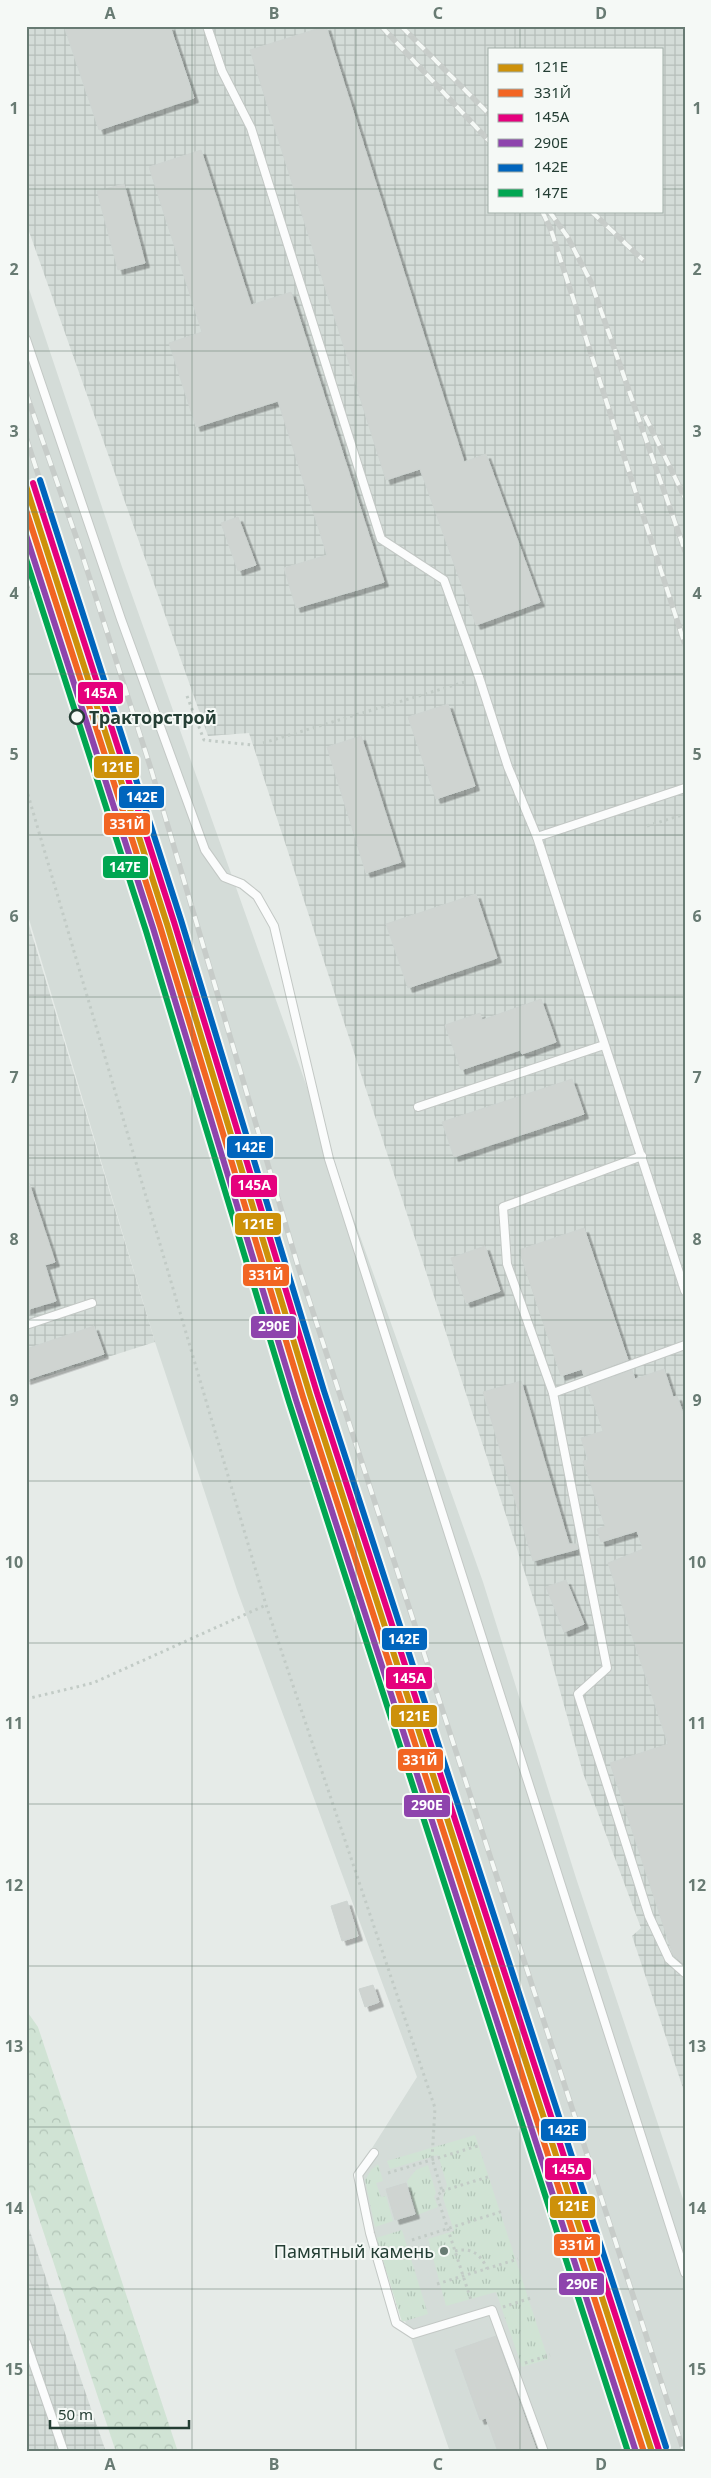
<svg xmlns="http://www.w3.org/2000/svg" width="711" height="2478" font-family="'Noto Sans',sans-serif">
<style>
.built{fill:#d4dcd8}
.industrial{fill:url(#industrial-grid);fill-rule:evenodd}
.grass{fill:url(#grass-tufts)}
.forest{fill:url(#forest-crowns)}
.building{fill:#cfd4d1;stroke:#ced4d1;filter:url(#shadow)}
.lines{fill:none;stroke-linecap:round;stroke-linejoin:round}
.service-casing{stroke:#c3c8c5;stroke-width:10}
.path{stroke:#c2cbc6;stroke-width:3;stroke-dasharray:2.5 4;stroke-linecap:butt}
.service{stroke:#fbfcfc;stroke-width:8}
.rail-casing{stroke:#c7ccc9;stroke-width:5.5}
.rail{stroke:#f5f9f6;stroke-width:4;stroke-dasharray:11;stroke-linecap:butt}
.rail-1-casing{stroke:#f5f9f6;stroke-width:10}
.rail-2-casing{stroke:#f5f9f6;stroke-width:10}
.rail-3-casing{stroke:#f5f9f6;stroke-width:10}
.rail-4-casing{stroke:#f5f9f6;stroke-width:10}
.rail-5-casing{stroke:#f5f9f6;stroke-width:10}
.rail-6-casing{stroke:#f5f9f6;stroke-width:10}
.rail-1{stroke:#cd910a;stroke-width:6}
.rail-2{stroke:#f26522;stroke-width:6}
.rail-3{stroke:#e5007d;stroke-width:6}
.rail-4{stroke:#8e44ad;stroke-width:6}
.rail-5{stroke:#0065bd;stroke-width:6}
.rail-6{stroke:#00a651;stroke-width:6}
.grid{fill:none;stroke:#687b73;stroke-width:1;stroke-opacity:0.55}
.stop-dot{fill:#f5f9f6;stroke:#243e34;stroke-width:2.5}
.poi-dot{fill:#687b73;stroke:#f5f9f6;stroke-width:2}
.labels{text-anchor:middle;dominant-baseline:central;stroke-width:4;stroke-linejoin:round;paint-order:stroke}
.stop-label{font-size:18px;font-weight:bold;fill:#243e34;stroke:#f5f9f6;text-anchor:start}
.poi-label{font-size:18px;fill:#243e34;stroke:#f5f9f6;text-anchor:end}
.line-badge{stroke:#f5f9f6;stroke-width:2}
.badge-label{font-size:14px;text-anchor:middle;font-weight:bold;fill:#fff}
.neatline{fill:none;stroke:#687b73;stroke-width:2}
.grid-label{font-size:16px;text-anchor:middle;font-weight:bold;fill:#687b73}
</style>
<defs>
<pattern id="industrial-grid" width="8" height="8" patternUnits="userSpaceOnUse" patternTransform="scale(1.25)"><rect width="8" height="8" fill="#d4dcd8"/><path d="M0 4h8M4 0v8" fill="none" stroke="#b6beba"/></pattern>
<pattern id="grass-tufts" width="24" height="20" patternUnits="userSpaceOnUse" patternTransform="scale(1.25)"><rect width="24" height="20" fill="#d0e3d4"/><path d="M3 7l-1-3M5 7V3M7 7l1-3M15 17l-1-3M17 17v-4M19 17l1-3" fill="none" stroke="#b2c4b7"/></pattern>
<pattern id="forest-crowns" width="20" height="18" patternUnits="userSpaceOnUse" patternTransform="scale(1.25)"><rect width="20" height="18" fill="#d0e3d4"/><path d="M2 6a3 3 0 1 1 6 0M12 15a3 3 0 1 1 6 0" fill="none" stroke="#b2c4b7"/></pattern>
<filter id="shadow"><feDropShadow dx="4.5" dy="4.5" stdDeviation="0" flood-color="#0004"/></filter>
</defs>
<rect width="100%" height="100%" fill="#e6ebe8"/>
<!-- built -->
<path class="built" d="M26,280L122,567L483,1582L576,1878L685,2205V2452H450L355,2175L417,2077L237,1590L155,1342L26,909Z"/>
<!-- industrial -->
<g class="industrial">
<path d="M26,26H685V2094L632,1936L641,1928L583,1773L539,1616L249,733L208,736L26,223ZM490,49H662V211H490Z"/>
<path d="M26,915L155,1342L26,1383Z"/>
<path d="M26,2220L106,2452H26Z"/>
</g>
<!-- grass -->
<g class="grass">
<path d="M475,2135L548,2359L522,2367L496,2292L446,2306L428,2239L454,2231L443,2198L447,2185L438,2155L390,2169L387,2161Z"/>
<path d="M378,2164L383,2181L376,2183L381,2197L386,2196L393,2221L375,2227L365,2180L371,2170Z"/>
<path d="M428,2165L436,2193L434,2197L438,2207L417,2215L407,2181L416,2170Z"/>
<path d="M402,2230L428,2314L402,2322L376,2238Z"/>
</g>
<!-- forest -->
<path class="forest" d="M26,2010L38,2027L178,2452H116L26,2179Z"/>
<!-- building -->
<g class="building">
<path d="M64,26H170L194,98L99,130Z"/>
<path d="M326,26L464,462L486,454L540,602L476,625L420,469L386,480L250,50Z"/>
<path d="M201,150L251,305L291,292L384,582L296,608L284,568L327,555L278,401L196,427L169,343L202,332L149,167Z"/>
<path d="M124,184L145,263L118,270L97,191Z"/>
<path d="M238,517L256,565L238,571L221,523Z"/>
<path d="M448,704L475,786L436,799L408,717Z"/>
<path d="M361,736L401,862L366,873L327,747Z"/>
<path d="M476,894L497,958L408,988L386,924Z"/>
<path d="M541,999L556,1042L522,1054L520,1050L461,1070L445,1025L480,1013L482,1020Z"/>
<path d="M572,1079L584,1114L454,1157L442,1122Z"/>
<path d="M29,1183L55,1262L45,1265L56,1301L26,1310V1184Z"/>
<path d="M584,1228L628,1360L584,1376L582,1369L561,1376L519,1250Z"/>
<path d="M485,1246L500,1291L466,1303L451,1258Z"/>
<path d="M94,1326L104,1354L26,1380V1349Z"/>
<path d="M664,1369L673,1397L677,1396L685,1419V1965L673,1955L610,1763L668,1744L608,1563L643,1549L637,1531L601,1542L597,1529L605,1526L583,1461L588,1460L581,1438L603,1431L588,1386L632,1370L635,1379Z"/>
<path d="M521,1381L569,1544H577L578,1549L533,1561L483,1392Z"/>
<path d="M566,1580L584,1624L564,1632L546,1587Z"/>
<path d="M347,1901L358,1936L342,1941L331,1906Z"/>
<path d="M373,1985L379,2002L365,2007L359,1989Z"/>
<path d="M406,2183L415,2214L395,2220L386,2189Z"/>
<path d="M496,2336L537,2452H498L486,2418L480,2420L455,2350Z"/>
</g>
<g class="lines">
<!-- service casing -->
<g class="service-casing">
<g id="service">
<path d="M207,26L222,71L251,128L381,539L444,580L479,677L508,767L537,837L685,1291"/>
<path d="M26,339L121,619L205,850L224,877L242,884L257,896L274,926L329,1159L685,2273"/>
<path d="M537,837L685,788"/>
<path d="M418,1107L604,1045"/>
<path d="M642,1156L503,1207L507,1264L553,1393L607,1668L578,1694L649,1916L669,1959L685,1973"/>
<path d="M26,1325L92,1303"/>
<path d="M553,1393L685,1345"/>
<path d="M374,2153L358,2175L370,2233L396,2323L413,2334L492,2310L544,2452"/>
<path d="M26,2342L64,2452"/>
</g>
</g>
<!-- path -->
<g class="path">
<path d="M26,551L28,557L26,572"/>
<path d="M26,573L33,595"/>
<path d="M187,696L204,740L253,745"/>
<path d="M263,743L468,681"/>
<path d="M26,788L266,1605L435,2108L432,2159L442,2191L437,2196L471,2300"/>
<path d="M647,826L685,814"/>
<path d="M26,1699L93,1683L266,1605"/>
<path d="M388,2173L481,2145"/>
<path d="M442,2191L491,2176"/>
<path d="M412,2240L503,2211"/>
<path d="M455,2251C471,2247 481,2254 487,2269"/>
<path d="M437,2284L518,2259"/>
<path d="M503,2307L531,2298"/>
<path d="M525,2363L550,2355"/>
</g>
<!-- service -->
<use href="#service" class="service"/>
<!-- rail casing -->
<g class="rail-casing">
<g id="rail">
<path d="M381,26L490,142"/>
<path d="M401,26L490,115"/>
<path d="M542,211L551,230L685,645"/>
<path d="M549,211L567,236L591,282L685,551"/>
<path d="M591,211L643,260"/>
<path d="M26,393L80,548L151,769L297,1263L684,2452"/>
<path d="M645,416L685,498"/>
<path d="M26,437L179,912L315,1369L669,2452"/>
</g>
</g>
<!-- rail -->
<use href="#rail" class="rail"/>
<!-- rail-1 casing -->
<g class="rail-1-casing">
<path id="rail-1" d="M26,486L167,924L310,1395L652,2452"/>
</g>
<!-- rail-2 casing -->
<g class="rail-2-casing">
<path id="rail-2" d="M26,510L160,926L303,1397L644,2452"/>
</g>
<!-- rail-3 casing -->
<g class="rail-3-casing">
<path id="rail-3" d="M33,483L174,922L317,1393L659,2450"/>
</g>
<!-- rail-4 casing -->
<g class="rail-4-casing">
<path id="rail-4" d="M26,535L153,928L296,1400L636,2452"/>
</g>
<!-- rail-5 casing -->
<g class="rail-5-casing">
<path id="rail-5" d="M40,480L181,920L324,1391L666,2447"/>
</g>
<!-- rail-6 casing -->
<g class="rail-6-casing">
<path id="rail-6" d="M26,559L146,931L289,1402L628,2452"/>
</g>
<!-- rail-1 -->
<use href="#rail-1" class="rail-1"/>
<!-- rail-2 -->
<use href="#rail-2" class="rail-2"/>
<!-- rail-3 -->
<use href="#rail-3" class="rail-3"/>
<!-- rail-4 -->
<use href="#rail-4" class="rail-4"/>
<!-- rail-5 -->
<use href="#rail-5" class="rail-5"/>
<!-- rail-6 -->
<use href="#rail-6" class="rail-6"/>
</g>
<!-- grid -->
<path class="grid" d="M192,26V2452M356,26V2452M520,26V49M26,189H490M662,189H685M520,211V2452M26,351H685M26,512H685M26,674H685M26,835H685M26,997H685M26,1158H685M26,1320H685M26,1481H685M26,1643H685M26,1804H685M26,1966H685M26,2127H685M26,2289H685"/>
<!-- markers -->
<circle class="stop-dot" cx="77" cy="717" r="7"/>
<circle class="poi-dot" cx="444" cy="2251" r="5"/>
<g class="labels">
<!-- stop labels -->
<g class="stop-label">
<text x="89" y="717">Тракторстрой</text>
</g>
<!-- poi labels -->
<g class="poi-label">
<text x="434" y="2251">Памятный камень</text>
</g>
</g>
<g class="line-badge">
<rect x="77" y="681" width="47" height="24" rx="5" fill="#e5007d"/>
<rect x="93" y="755" width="47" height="24" rx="5" fill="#cd910a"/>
<rect x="118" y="785" width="47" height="24" rx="5" fill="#0065bd"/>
<rect x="103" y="812" width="48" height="24" rx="5" fill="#f26522"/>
<rect x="102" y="855" width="47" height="24" rx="5" fill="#00a651"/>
<rect x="226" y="1135" width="48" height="24" rx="5" fill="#0065bd"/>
<rect x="230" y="1174" width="48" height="24" rx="5" fill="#e5007d"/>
<rect x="234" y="1212" width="48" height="24" rx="5" fill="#cd910a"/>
<rect x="242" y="1263" width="48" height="24" rx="5" fill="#f26522"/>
<rect x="250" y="1315" width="47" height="24" rx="5" fill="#8e44ad"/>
<rect x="381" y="1627" width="47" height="24" rx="5" fill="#0065bd"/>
<rect x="385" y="1666" width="48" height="24" rx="5" fill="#e5007d"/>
<rect x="390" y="1704" width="48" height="24" rx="5" fill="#cd910a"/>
<rect x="397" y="1748" width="47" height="24" rx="5" fill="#f26522"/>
<rect x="403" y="1794" width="48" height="24" rx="5" fill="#8e44ad"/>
<rect x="540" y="2118" width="47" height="24" rx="5" fill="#0065bd"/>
<rect x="544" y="2157" width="48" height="24" rx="5" fill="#e5007d"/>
<rect x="549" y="2195" width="47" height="24" rx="5" fill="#cd910a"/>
<rect x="553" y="2233" width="48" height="24" rx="5" fill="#f26522"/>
<rect x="558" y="2272" width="47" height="24" rx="5" fill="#8e44ad"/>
</g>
<g class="badge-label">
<text x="100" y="698">145А</text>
<text x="117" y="772">121Е</text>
<text x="142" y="802">142Е</text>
<text x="127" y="829">331Й</text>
<text x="125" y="872">147Е</text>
<text x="250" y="1152">142Е</text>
<text x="254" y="1190">145А</text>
<text x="258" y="1229">121Е</text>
<text x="266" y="1280">331Й</text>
<text x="274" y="1331">290Е</text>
<text x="404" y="1644">142Е</text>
<text x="409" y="1683">145А</text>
<text x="414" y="1721">121Е</text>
<text x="420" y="1765">331Й</text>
<text x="427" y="1810">290Е</text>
<text x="563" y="2135">142Е</text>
<text x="568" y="2174">145А</text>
<text x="573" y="2211">121Е</text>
<text x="577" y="2250">331Й</text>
<text x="582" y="2289">290Е</text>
</g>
<!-- border -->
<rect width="711" height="2478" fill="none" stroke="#f5f9f6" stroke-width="55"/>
<!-- legend -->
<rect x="488" y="48" width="175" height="165" fill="#f5f9f6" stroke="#a1aea8"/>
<rect x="498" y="64" width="25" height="8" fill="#cd910a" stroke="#a1aea8"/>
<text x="534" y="72" font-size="15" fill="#243e34">121Е</text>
<rect x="498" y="89" width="25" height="8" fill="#f26522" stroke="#a1aea8"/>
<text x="534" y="98" font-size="15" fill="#243e34">331Й</text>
<rect x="498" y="114" width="25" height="8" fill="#e5007d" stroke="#a1aea8"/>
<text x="534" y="122" font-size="15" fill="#243e34">145А</text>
<rect x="498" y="139" width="25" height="8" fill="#8e44ad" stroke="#a1aea8"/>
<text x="534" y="148" font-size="15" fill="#243e34">290Е</text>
<rect x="498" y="164" width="25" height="8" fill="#0065bd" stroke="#a1aea8"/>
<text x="534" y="172" font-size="15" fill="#243e34">142Е</text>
<rect x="498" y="189" width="25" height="8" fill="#00a651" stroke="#a1aea8"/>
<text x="534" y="198" font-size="15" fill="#243e34">147Е</text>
<!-- scale -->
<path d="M50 2420v8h139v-8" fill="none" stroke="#243e34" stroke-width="2.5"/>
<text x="58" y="2420" font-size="15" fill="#243e34" stroke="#f5f9f6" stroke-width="4" paint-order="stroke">50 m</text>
<rect x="28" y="28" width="656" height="2422" class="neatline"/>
<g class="grid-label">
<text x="110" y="19">A</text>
<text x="274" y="19">B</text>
<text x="438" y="19">C</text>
<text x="601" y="19">D</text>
<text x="14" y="114">1</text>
<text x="697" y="114">1</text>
<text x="14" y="275">2</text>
<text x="697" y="275">2</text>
<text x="14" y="437">3</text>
<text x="697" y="437">3</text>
<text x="14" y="599">4</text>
<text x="697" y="599">4</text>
<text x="14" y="760">5</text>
<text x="697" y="760">5</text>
<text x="14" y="922">6</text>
<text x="697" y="922">6</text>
<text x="14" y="1083">7</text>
<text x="697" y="1083">7</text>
<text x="14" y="1245">8</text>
<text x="697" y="1245">8</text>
<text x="14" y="1406">9</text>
<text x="697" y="1406">9</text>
<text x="14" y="1568">10</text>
<text x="697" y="1568">10</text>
<text x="14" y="1729">11</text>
<text x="697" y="1729">11</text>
<text x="14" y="1891">12</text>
<text x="697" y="1891">12</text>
<text x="14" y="2052">13</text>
<text x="697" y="2052">13</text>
<text x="14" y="2214">14</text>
<text x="697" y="2214">14</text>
<text x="14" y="2375">15</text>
<text x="697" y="2375">15</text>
<text x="110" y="2470">A</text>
<text x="274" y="2470">B</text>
<text x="438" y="2470">C</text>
<text x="601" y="2470">D</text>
</g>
</svg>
